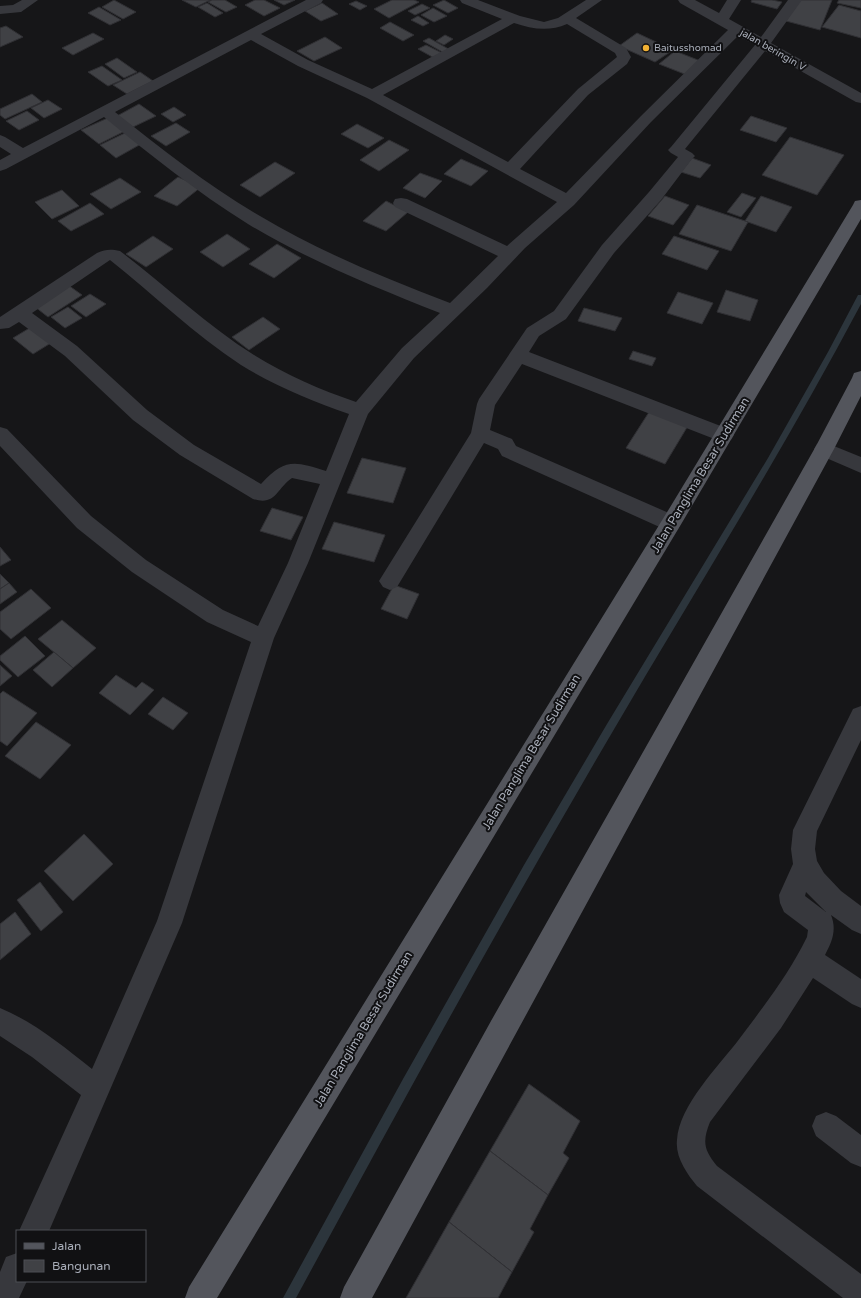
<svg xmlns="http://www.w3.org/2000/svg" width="861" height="1298" font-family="'Varela Round',sans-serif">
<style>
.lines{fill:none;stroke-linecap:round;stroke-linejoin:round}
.stream{fill:#2c353c;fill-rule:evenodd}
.building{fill:#404145;stroke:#303034}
.minor{fill:#37383d;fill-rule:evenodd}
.major{fill:#53555c;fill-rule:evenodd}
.poi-dot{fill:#f2b134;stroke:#111113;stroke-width:1.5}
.labels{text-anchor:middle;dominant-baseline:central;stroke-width:4;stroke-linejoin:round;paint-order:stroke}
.far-poi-label{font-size:10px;fill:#a8adb8;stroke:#111113;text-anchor:start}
.far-street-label{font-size:10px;fill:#a8adb8;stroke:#111113}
.street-label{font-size:12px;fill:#a8adb8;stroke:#111113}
</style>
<rect width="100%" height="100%" fill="#161618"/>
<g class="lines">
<!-- stream -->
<path class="stream" d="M858,295H861V304C784,450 696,589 613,731C503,918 399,1108 296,1298H283L403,1079L524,865L607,724L768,458L828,352Z"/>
</g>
<!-- building -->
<g class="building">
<path d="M114,0L136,12L123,19L102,7Z"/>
<path d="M182,0H210L196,7Z"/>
<path d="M212,0H225L237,7L226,12L208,2Z"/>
<path d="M255,0H264L280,8L264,16L245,5Z"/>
<path d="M274,0H295L284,5Z"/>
<path d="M392,0H414L419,2L389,18L374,9Z"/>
<path d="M444,0L458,8L448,13L433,5Z"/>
<path d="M752,0H772L782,2L777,9L751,2Z"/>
<path d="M799,0H832L820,30L786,21Z"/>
<path d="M839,0H861V8L837,3Z"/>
<path d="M356,1L367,6L360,10L349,4Z"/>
<path d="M207,3L223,13L215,17L198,7Z"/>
<path d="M322,3L338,14L321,21L305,11Z"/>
<path d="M422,4L430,8L415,15L408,11Z"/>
<path d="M839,5L861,11V38L822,27Z"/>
<path d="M99,7L121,20L110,25L88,13Z"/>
<path d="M433,8L447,16L434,22L421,15Z"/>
<path d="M418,16L429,23L423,26L411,20Z"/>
<path d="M390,22L414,35L403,41L380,28Z"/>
<path d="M6,26L23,37L0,47V28Z"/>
<path d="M93,33L104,39L73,55L62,48Z"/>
<path d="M637,33L673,50L655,62L619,46Z"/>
<path d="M445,35L453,39L444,45L436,41Z"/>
<path d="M325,37L342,48L314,61L297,51Z"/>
<path d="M429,38L452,51L446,54L423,41Z"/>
<path d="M426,45L444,54L436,59L418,49Z"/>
<path d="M675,51L703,62L687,75L659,64Z"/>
<path d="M117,58L137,72L124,78L105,64Z"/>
<path d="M102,66L122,80L108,86L88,72Z"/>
<path d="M140,72L153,81L127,94L113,85Z"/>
<path d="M32,94L42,102L5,119L0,115V109Z"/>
<path d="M48,100L62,109L44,118L31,108Z"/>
<path d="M139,104L156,116L133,127L117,116Z"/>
<path d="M174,107L186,115L173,122L161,114Z"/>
<path d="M27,111L39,120L19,130L6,121Z"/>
<path d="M751,116L787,128L776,142L740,130Z"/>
<path d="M110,117L127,130L99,144L81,130Z"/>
<path d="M176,123L190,132L166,146L151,136Z"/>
<path d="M357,124L384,138L368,148L341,134Z"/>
<path d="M125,133L141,144L116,158L100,145Z"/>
<path d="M790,137L844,155L817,195L762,175Z"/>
<path d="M389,140L409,150L379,171L360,160Z"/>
<path d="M692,158L711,165L700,178L681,172Z"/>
<path d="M461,159L488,171L471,186L444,174Z"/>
<path d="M275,162L295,173L260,197L240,185Z"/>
<path d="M420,173L442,181L425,198L403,188Z"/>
<path d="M178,177L201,187L177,206L154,196Z"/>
<path d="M120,178L141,192L111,209L90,194Z"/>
<path d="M62,190L79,206L52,219L35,202Z"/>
<path d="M742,193L756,198L741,217L727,212Z"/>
<path d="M665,196L689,205L673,225L648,216Z"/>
<path d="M761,196L792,207L776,232L745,221Z"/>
<path d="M386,201L408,212L386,231L363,221Z"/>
<path d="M90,203L104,214L71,231L58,221Z"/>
<path d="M697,205L748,222L731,251L679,234Z"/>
<path d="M227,234L250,249L223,267L200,252Z"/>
<path d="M153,236L173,249L146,267L126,254Z"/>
<path d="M674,236L719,251L707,270L662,254Z"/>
<path d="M277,244L301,258L274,278L249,264Z"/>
<path d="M68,285L82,295L48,317L34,306Z"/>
<path d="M726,290L758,300L750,321L717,312Z"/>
<path d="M678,292L713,303L702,324L667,313Z"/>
<path d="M90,294L106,304L86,317L71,306Z"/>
<path d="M68,307L82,318L65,328L51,317Z"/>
<path d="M584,308L622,318L615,331L578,321Z"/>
<path d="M263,317L280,329L249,350L232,337Z"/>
<path d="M33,326L54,341L33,354L13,338Z"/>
<path d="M633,351L656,358L652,366L629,359Z"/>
<path d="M651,409L689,424L665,464L626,448Z"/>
<path d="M362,458L406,468L393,503L347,493Z"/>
<path d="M272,508L303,517L291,540L260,531Z"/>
<path d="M334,522L385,535L374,562L322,549Z"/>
<path d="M0,547L11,560L0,566Z"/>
<path d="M0,574L9,583L0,589Z"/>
<path d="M9,583L17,592L0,604V589Z"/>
<path d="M394,585L419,594L407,619L381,609Z"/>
<path d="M31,589L51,608L11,639L0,629V612Z"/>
<path d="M62,620L96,648L73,668L38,639Z"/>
<path d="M25,636L45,656L18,677L0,660V656Z"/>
<path d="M54,652L73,668L52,687L33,670Z"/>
<path d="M0,665L12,676L0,686Z"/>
<path d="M116,675L136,688L142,682L154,690L130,715L99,693Z"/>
<path d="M3,691L37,713L7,746L0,741V694Z"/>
<path d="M163,697L188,713L173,730L148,714Z"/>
<path d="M36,722L71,745L40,779L5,756Z"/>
<path d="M84,834L113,864L73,901L44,871Z"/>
<path d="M40,882L63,912L41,931L17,900Z"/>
<path d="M15,912L31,934L0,960V924Z"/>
<path d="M529,1084L580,1121L563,1153L569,1158L548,1195L490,1151Z"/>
<path d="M490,1151L548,1195L530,1229L534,1232L512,1272L449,1222Z"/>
<path d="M449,1222L512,1272L498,1298H406Z"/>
</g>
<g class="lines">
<!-- minor -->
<g class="minor">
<path d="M22,0H38L21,12L0,14V6L13,5Z"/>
<path d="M306,0H323L321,3L261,34L308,60L372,89L502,19L462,3L460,0H478L520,16L544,22L558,18L586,0H602L576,18L626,48L631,57L627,64L588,95L520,169L566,193L641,116L728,30L680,3L678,0H695L719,13L727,0H741L729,19L761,37L788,0H802L771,43L861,93V103L856,102L765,51L685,149L692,153L695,156L692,159L661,200L614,253L566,319L539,336L529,352L731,430L734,435L731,440L724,442L717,440L522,364L495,405L490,430L512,439L516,446L678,517L681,523L678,529L671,531L664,529L502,456L498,449L484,443L397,587L390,590L383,587L379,581L471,433L477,404L479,399L527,328L554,311L602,245L649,192L678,157L671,153L668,150L671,147L755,45L738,36L651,122L574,205L525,248L487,288L414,358L368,414L308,563L274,638L182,923L49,1231H19L81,1095L32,1057L0,1036V1008C34,1022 63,1046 92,1069L157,921L251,642L207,622L132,572L77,528L0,446V427L7,429L91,516L146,560L223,610L258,626L288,563L320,484L292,478C276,489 276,506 253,499L180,455L133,420L65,356L19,322L9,328L0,329V317L97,253C106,249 111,249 120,251C165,285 206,325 254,355C286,375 321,390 356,402L402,348L440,313C374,287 308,260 248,224C197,192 150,155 104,117L6,169L0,171V160L11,154L0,147V135L5,137L23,148ZM514,23C532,29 549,32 567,24L615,53L617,57L578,89L508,162L383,95ZM251,40L298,66L367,98L557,202L507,246L407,199L401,198L395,199L393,203L395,207L498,256L450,303C385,278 320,252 260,216C208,186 162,149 115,112ZM110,260C154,295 194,334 241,365C275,386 312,401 349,414L326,471C294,461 285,458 261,484L194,445L147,410L77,346L32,313Z"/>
<path d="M824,442L861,457V473L817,454L814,449L817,444Z"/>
<path d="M861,706V740L817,831L815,849L817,861L824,873L841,891L861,906V934L852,930L831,915C837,930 832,942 825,955L861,979V1008L852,1004L813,978L781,1028L710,1122C702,1142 704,1150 717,1166L861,1274V1298H843L697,1186C687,1174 675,1157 677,1140C679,1105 719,1066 740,1038C764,1006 789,974 807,937L808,930L784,912L780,903L779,895L793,864L791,849L793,830L853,709ZM806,892L826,912L805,896Z"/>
<path d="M826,1112L836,1116L861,1135V1167L851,1163L816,1136L812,1126L816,1116Z"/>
<path d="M17,1253V1281H27L19,1298H0V1272L6,1257Z"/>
</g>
<!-- major -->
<g class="major">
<path d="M861,200V219L683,521L217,1298H185L189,1287L669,509L853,205L855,201Z"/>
<path d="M861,371V396L834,449L372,1298H340L344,1287L491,1021L816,446L852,378L854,373Z"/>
</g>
</g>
<!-- markers -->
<circle class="poi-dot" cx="646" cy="48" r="4"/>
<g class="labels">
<!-- far-poi labels -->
<g class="far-poi-label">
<text x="654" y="48">Baitusshomad</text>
</g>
<!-- far-street labels -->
<g class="far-street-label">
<text transform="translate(773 50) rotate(30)">jalan beringin V</text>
</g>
<!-- street labels -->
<g class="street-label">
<text transform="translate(700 475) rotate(-59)">Jalan Panglima Besar Sudirman</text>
<text transform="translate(531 752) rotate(-59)">Jalan Panglima Besar Sudirman</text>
<text transform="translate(363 1029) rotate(-59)">Jalan Panglima Besar Sudirman</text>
</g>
</g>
<!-- legend -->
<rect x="16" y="1230" width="130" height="52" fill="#111113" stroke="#4d4f55"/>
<rect x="24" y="1243" width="20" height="6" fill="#53555c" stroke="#4d4f55"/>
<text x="52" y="1250" font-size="12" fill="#a8adb8">Jalan</text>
<rect x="24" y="1260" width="20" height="12" fill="#404145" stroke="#4d4f55"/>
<text x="52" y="1270" font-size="12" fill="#a8adb8">Bangunan</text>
</svg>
